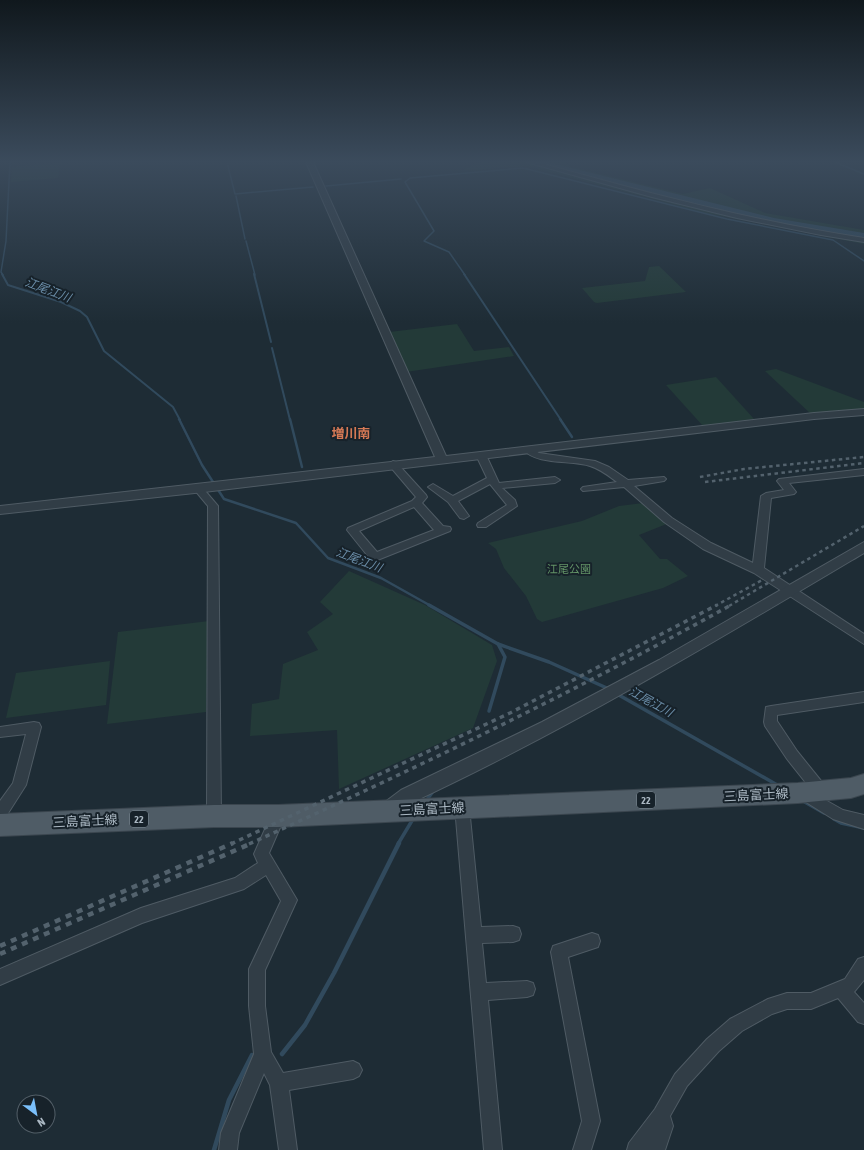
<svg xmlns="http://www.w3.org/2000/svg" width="864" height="1150" font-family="'Asap Condensed','Noto Sans JP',sans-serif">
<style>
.green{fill:#233a38}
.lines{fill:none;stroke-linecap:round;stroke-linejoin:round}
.stream-far4{stroke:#314a5d;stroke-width:1.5}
.stream-far3{stroke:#314a5d;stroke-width:2}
.stream-far2{stroke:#314a5d;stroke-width:2.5}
.stream-far1{stroke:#314a5d;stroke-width:3.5}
.stream{stroke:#314a5d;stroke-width:4.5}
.river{fill:#314a5d;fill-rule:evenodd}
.minor-casing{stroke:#4f5b64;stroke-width:2}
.tertiary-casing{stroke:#4f5b64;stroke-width:2}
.primary-casing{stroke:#3b464f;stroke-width:2}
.minor{fill:#313d46;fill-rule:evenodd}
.tertiary{fill:#313d46;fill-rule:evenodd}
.primary{fill:#4f5c66;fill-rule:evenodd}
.rail-far2{stroke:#53626d;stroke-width:2.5;stroke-dasharray:3.5 3.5;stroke-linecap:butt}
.rail-far1{stroke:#53626d;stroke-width:3.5;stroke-dasharray:4.5 4.5;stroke-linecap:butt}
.rail{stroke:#53626d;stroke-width:4.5;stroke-dasharray:6 6;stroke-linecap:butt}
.labels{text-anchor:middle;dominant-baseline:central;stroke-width:4;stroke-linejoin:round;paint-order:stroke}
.shield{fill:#17222a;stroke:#7f8b95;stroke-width:1}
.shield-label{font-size:10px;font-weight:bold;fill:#abb8c3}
.park-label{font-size:11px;fill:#639467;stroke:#17222a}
.water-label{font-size:12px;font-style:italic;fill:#6b8ea9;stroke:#17222a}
.quarter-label{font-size:13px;font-weight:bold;fill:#d57955;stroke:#17222a}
.near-street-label{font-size:13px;fill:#abb8c3;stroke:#17222a}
</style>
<rect width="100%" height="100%" fill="#1e2c35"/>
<!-- green -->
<g class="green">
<path d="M480,162H565L572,167L683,194L710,188L765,213L864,230V244L706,213L527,166L461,171Z"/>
<path d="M60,163L58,178L11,182L12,167Z"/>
<path d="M659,266L686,292L597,303L594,302L582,288L645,281L649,267Z"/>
<path d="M457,324L474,351L509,347L514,356L406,372L389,332Z"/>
<path d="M776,369L864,402V409L811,414L765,371Z"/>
<path d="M716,377L754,419L703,426L666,385Z"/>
<path d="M643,503L669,523L639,535L660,559H667L688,576L663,588L542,622L537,619L526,596L504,568L496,549L488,543L582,521L619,506Z"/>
<path d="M349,571L425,605L492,645L497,661L473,728L339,789L337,730L250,736L252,704L279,699L283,664L318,650L307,632L333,614L320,602Z"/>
<path d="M209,621L206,712L107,724L118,632Z"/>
<path d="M110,661L106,705L6,718L16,673Z"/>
</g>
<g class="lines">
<!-- stream-far4 -->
<g class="stream-far4">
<path d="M227,162L235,194L313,187"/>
<path d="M835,162L864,174"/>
<path d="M326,186L401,179"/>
<path d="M236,196L245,239"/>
<path d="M246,241L255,275"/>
<path d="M3,275L1,272L6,241L10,162"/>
<path d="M465,275L449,252L424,241L434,231L405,182L410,178L523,168L727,219L833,240L864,261"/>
</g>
<!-- stream-far3 -->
<g class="stream-far3">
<path d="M2,274L8,285L61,302L80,311L87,317L104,351L173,407L180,420"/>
<path d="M254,274L271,342"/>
<path d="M464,274L561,420"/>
<path d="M272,348L290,420"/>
</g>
<!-- stream-far2 -->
<g class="stream-far2">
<path d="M179,419L202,465L224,499L296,523L328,558L381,578L431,606"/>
<path d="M290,419L302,467"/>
<path d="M560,419L572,437"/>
</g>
<!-- stream-far1 -->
<g class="stream-far1">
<path d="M429,605L498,644L549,662L609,689"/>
<path d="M617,694L779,786"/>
<path d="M489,711L505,657L498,644"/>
<path d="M426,801L434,790"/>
<path d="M803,801L824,813"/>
<path d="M834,819L841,823L864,828"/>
<path d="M398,844L413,819"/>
</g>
<!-- stream -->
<g class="stream">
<path d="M282,1054L305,1025L334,973L399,843"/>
<path d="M214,1150L229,1100L252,1055"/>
</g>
<!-- river -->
<path class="river" d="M532,162H547L774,218L864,233V239L774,224Z"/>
<!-- minor casing -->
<g class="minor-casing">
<g id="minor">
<path d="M526,162H536C644,192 752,221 864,238V242L821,235L737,218L652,197Z"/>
<path d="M529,447L539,453L595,461L609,467L628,480L664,477L666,479L664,481L634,486L672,518L711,543L753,563L761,496L766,493L784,490L777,481L779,479L864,469V475L789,483L796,492L794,494L771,498L764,568L864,634V644L754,573L703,549L664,522L624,487L583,491L581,489L583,487L617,482C609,476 600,469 590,466C572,460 536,465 524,450Z"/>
<path d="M481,452L486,455L499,483L555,477L560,480L555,483L502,488L515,500L517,506L486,527H478L477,525L478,523L507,505L490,484L458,501L469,516L464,519L460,518L448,502L428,487L433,484L453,496L487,478L476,455Z"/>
<path d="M393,461L396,462L426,495L427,497L422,503L443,526L450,527L451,529L450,531L375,561L371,560L347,530L348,528L412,501L416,497L388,464ZM414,507L434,530L377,552L359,531Z"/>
<path d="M198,485L201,486L218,506L221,816L219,821L214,822L209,821L207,816L208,506L193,488Z"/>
<path d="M864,692V702L777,715V721L797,751L826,787L828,791L826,795L820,797L843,810L864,815V829L833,819L798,797L796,793L798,789L803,787L814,793L787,759L765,726L764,722L766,707L771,706Z"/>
<path d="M34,722L39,723L41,727L26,785L5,818L0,819V801L13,783L26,734L0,737V727Z"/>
<path d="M462,801L467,803L469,807L481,927L513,926L519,928L521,934L519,940L513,942L482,943L486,983L527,981L533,983L535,989L533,995L527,997L488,1000L502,1150H484L455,807L457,803Z"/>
<path d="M278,810L283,811L285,816L269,853L297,900L265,970V1006L271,1052L283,1073L353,1061L359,1064L362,1070L359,1076L353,1079L289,1090L297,1150H279L270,1085L264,1073L239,1133L237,1150H219L221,1133L254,1054L249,1006V969L281,901L266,875L244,889L142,923L0,985V969L141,908L235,878L258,863L254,854L273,811Z"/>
<path d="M592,933L598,935L600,941L598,947L568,957L600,1121L591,1150H573L582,1121L551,952L553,946Z"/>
<path d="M864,957V980L854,992L864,1003V1024L858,1022L838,998L811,1009H787L772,1014L742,1031L719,1051L687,1086L670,1116L673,1126L665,1150H627L629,1143L655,1109L675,1074L707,1039L730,1019L768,999L787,993H811L845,979L858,959Z"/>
</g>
</g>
<!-- tertiary casing -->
<g class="tertiary-casing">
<g id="tertiary">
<path d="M306,162H313L446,456L814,413L864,409V415L814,419L204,492L0,514V506L435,457Z"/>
<path d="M864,542V553C716,641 569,729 413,802L393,817L387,819L381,817L378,811L381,805L401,790L542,722L659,660Z"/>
</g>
</g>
<!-- primary casing -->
<g class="primary-casing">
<path id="primary" d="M864,774V794L851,798L798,803L278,827H214L0,836V814L214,805H278L798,783L851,778Z"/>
</g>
<!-- minor -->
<use href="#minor" class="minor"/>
<!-- tertiary -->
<use href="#tertiary" class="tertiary"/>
<!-- primary -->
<use href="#primary" class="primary"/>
<!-- rail-far2 -->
<g class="rail-far2">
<path d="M700,477L744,469L864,457"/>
<path d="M705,482L864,463"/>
<path d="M715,606L764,579"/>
<path d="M729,606L864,526"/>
</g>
<!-- rail-far1 -->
<g class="rail-far1">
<path d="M231,844L510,713L717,605"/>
<path d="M249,844C413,770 574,692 731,605"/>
</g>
<!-- rail -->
<g class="rail">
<path d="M0,946L233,843"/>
<path d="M0,954L252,843"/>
</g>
</g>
<!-- sky -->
<linearGradient id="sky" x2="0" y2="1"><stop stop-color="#10181d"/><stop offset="0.5" stop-color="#3b4b5c"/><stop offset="1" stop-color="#3b4b5c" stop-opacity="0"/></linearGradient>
<rect width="864" height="323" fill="url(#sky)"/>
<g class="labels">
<!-- shield labels -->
<g class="shield">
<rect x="637" y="792" width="18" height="16" rx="3"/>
<rect x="130" y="811" width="18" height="16" rx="3"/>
</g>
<g class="shield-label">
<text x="646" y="800">22</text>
<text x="139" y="819">22</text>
</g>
<!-- park labels -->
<g class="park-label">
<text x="569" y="569">江尾公園</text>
</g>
<!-- water labels -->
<g class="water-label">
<text transform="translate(48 290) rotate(21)">江尾江川</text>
<text transform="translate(359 560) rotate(21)">江尾江川</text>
<text transform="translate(651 702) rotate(29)">江尾江川</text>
</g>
<!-- quarter labels -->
<g class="quarter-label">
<text x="351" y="433">増川南</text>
</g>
<!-- near-street labels -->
<g class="near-street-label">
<text transform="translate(756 795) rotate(-3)">三島富士線</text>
<text transform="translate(432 809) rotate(-3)">三島富士線</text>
<text transform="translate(85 821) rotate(-3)">三島富士線</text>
</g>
</g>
<!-- north arrow -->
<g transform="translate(36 1114) rotate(148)"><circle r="19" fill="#17222a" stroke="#525e67"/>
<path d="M0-3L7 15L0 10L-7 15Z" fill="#7abffa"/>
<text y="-6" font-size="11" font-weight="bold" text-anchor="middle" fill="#abb8c3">N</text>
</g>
</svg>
